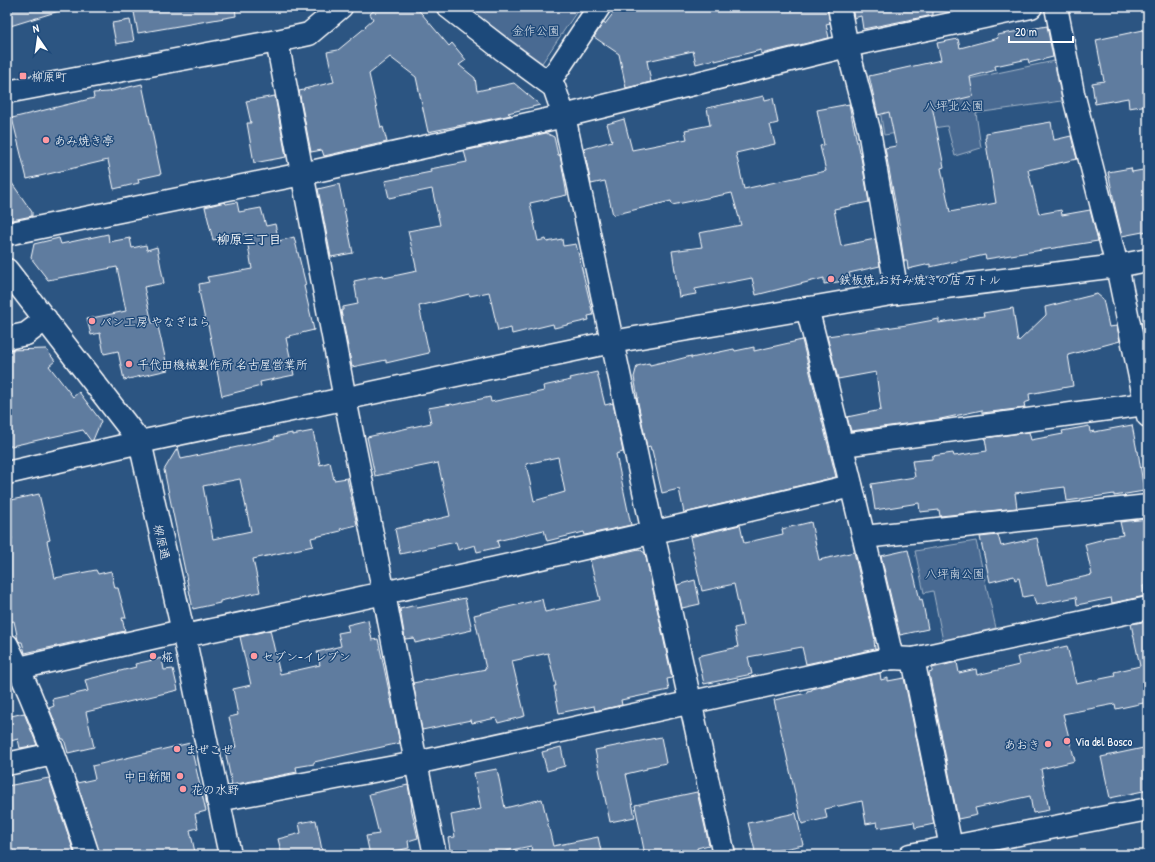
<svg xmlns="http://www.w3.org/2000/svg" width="1155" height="862" font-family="'Patrick Hand','Klee One',sans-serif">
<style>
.green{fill:#486b92;stroke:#a4b5c8}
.building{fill:#5e7c9f;stroke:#fff;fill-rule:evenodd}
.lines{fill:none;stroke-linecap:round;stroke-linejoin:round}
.minor-casing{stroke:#fff;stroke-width:25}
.tertiary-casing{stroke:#fff;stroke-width:25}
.minor{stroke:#1f4a7a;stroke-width:22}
.tertiary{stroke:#1f4a7a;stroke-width:22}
.poi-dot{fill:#ff9aa2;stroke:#1f4a7a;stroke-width:1.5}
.labels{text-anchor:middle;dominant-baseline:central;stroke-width:3;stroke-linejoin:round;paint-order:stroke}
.park-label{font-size:12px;fill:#dae1e9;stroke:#1f4a7a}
.poi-label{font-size:12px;fill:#fff;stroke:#1f4a7a;text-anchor:start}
.street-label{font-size:12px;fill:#fff;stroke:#1f4a7a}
.neighbourhood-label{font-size:13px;font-weight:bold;fill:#fff;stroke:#1f4a7a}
</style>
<rect width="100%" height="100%" fill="#2c5582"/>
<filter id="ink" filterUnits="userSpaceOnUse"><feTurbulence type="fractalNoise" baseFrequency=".025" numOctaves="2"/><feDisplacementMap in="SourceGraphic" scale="8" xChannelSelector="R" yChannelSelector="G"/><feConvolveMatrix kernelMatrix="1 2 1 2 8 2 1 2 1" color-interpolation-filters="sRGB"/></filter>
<g filter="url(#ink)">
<!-- green -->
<g class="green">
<path d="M466,7H580L542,63Z"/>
<path d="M1054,61L1062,101L976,113L981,148L955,156L947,126L884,135L878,98Z"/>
<path d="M976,541L996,628L943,641L933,591L924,593L915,551Z"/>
</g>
<!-- building -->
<g class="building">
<path d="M7,7H58L59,11L7,27Z"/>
<path d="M133,7H235L236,16L138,33Z"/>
<path d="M378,7H416L449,46L452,43L466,60L459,65L475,78L477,91L514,83L540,105L508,113L511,115L428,132L416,77L390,57L369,74L381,128L383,127L387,142L324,156L322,150L311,152L299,91L304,90V89L334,82L327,52L338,50L366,27L365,26L373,19L370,14Z"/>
<path d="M618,7H827L830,23L826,24L829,38L761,54V50L715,61V59L696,64L693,51L647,61L651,82L626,88L619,54L594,37L603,23L605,24Z"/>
<path d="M852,7H933V15L863,29L861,16L854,18Z"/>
<path d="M130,20L134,41L116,44L112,23Z"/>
<path d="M1047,26L1053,57L1029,63L1028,59L995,66L996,70L970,77L973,96L932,106L944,167L941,168L950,212L996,203L985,138H986V133L1051,122L1054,140L1071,136L1077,159L1028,170L1039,214L1061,210L1062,215L1090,210L1098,241L986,259L985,255L930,267V264L908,269L907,261H904L900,234H901L885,148L896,146L889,112L878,115L869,76L941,60L937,43L958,39L960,48L998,38L997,35Z"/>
<path d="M1148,29V105L1129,108L1128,98L1095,104L1092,83L1104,81L1096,40Z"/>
<path d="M142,84L161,174L138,179L139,183L114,189L108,160L27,179L12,118L94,98L93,93L108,92Z"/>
<path d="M275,96L286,157L254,163L247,123H251L246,101Z"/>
<path d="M764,96L765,100L773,98L778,123L770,125L775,144L736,153L744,189L826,171L820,146L824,145L817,110L849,104L859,152H860L869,202L834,209L841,246L875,239L880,266L849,273L851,280L824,284V278L756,295L752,278L695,289L696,294L679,297L672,251L702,247L699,233L741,225L732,193L672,205L671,201L613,215L605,181L591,184L584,149L612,141L607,124L624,119L632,150L687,139L685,130L710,125L707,108Z"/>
<path d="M546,133L554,137L558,155H560L567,195L530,203L538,241L546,239L547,242L562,239L563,246L576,244L593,315L588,316L589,320L554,328L553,324L512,334L511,328L498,331L489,292L470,296L469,294L419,306L429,353L386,363V360L352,367L341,311L343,310V307L358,304L354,281L383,275L384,278L417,271L408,231L440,225L432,189L389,198L385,181L431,172L430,169L467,162L464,151Z"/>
<path d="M1131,168L1132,172L1148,169V231L1122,236L1115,206L1108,172Z"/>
<path d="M7,176L32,212V216L7,221Z"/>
<path d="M339,184L353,253L331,257L318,189Z"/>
<path d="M225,202L226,204L237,202L239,212L261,208L266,226L275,224L279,241L294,237L306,285L304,286L314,330L289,336L290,337L286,338L294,375L260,382L261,386L222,396L208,325H206L199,291H200L199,284L209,282L207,277L252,269L246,234L213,240L205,207Z"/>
<path d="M108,234L109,242L130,238L132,248L146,245L147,250L157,247L164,283L144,287L152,323L157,322L168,370L124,380L118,351L104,354L100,333L91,335L87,319L126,311L117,267L48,280L31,258L34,244L59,238L61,244Z"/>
<path d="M1097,294L1103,299L1109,327L1117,326L1120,341L1068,355L1073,386L1029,394L1030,401L1024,403L1025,408L982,413V410L936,420L851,431L847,417L881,410L876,372L838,379L827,336L907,325L939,319V323L951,321L984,316L983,313L1013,308L1018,342L1046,315L1045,307Z"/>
<path d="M1148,322V334L1144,335L1141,323Z"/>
<path d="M802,340L836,477L684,513L679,489L662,493L652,450H651L650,446L647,447L637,398H638L634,377L637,366L649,363L650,365L667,361L668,362L691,356V358L734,349L735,351L754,347V351Z"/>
<path d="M46,349L55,361L49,366L73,397L79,392L101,421L93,440L91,441L83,430L7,447V350Z"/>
<path d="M597,372L605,405L613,403L623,452L616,454L631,525L585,535L584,532L547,541L544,530L497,541L499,547L477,552L475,545L458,550L456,542L400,554L395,529L450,516L438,463L375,476L367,437L431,423L428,408L452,404L453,405L490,397L491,402L544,391L543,386L571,380L570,378ZM558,457L565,492L534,501L526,464Z"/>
<path d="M1132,425L1137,451H1138L1144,491L1114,496V494L1067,501L1065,487L1015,493L1017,508L940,516L939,510L920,512L919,503L875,510L871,484L915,477L912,461L932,459V456L953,453L954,456L987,451L985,438L1029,432L1031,440L1063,434L1062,431L1089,426L1090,432L1094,431V432Z"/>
<path d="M313,431L320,465L330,462L334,480L347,478L357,525L340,529L341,531L311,538L313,546L253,559L260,592L220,601V603L193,609L164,470L178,447L181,459L275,439L274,437L292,433V435ZM240,479L251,531L213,539L203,486Z"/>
<path d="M39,494L50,540L47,541L55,578L96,570L98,574L111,571L115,588H118L126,618H122L125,631L25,653L22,642H20L18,640L14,621L9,622L7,612V540L12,539L7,519V501Z"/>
<path d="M1148,519V585L1143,586L1145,596L1112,603L1111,598L1077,605L1076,597L1036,605L1033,595L1023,597L1019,578L1015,580L1014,576L990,582L980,537L998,535L1001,546L1037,538L1047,585L1092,575L1085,544L1104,539V538L1123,535L1120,522Z"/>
<path d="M811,522L819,560L854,552L875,640H874L875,649L806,664L802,647L748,657L752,674L704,684L698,656L738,647L734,628L743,626L734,584L702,591L690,537L740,525L744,543L783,534L782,529Z"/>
<path d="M639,549L645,553L672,678L667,679L669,690L621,700L622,705L595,711L594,706L559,713L554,686H556L548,653L512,661L525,716L498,723L496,718L472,723L471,720L422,730L413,683L486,669L474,615L542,599L545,612L600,600L590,560Z"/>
<path d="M908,550L920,600L922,599L928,629L900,635L881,556Z"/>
<path d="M695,580L700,604L682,608L677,585Z"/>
<path d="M465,598L472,630L415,643L414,638L405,639L400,609L416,605L417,608Z"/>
<path d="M368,620L372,640L378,639L400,743L314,762V764L296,767L297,772L232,785L225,750L236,747L229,717L238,715L233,689L251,685L240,637L270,630L280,674L320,665L317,652L341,646L338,633L349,631L347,625Z"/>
<path d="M1148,621V702L1116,709L1115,704L1063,714L1075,761L1041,769L1049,810L1033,813L1030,796L975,808L977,815L958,819L929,673L932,672V668L957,662L959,673L976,669L977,675L1019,665L1017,657L1067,646L1076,684L1115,676L1114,672L1140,666L1131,624Z"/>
<path d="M162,658L164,670L173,669L178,690L86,712L94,747L68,753L64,739H62L49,708L54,706L52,699L88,691L85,680L136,667L135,664Z"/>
<path d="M880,673L881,680L888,678V681L904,678L934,824L915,828L914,822L878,828L877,822L866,824L862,801L825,809L827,818L802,824L774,700L807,693V691L812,690V689Z"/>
<path d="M24,713L37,745L20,748L18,739L7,742V717Z"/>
<path d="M661,737L666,763L647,767V769L626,774L635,817L610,822L595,750Z"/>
<path d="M190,743L206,811L195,814L198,828L190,830L195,852L180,855H100L77,783L95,779L92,766Z"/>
<path d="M561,747L565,766L547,771L542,752Z"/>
<path d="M1148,747V790L1110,798L1101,757Z"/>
<path d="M497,769L505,808L542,799L553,846L598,837L602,855H533L531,846L487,855H451L448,838L455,837L451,815L481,809L474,773Z"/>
<path d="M49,778L75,855H11L7,836V786Z"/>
<path d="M408,785L412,807H411L418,838L408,841L409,848L378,855H370L366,836L379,834L369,794Z"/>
<path d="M697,792L709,845L697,848L698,855H645L635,805Z"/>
<path d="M796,813L803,845L756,855L748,823Z"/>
<path d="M316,820L323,855H282L278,839L301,833L299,823Z"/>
</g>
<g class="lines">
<!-- minor casing -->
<g class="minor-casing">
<g id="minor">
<path d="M448,7L502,49L554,87L564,116L653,533L724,855"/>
<path d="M839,7L847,46L869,130L897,293"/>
<path d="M1056,7L1073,93L1117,266L1148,416"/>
<path d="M277,41L345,399L384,594L416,763L435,855"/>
<path d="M546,81L556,72L599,7"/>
<path d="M7,234L302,174L564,116L847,46L1031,7"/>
<path d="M807,308C837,424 865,541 892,658"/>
<path d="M7,338L26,334L46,319"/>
<path d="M843,445L1145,404"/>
<path d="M864,537L1148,506"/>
<path d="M184,636C407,589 629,539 851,486"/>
<path d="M7,645C41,712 65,784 88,855"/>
<path d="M913,659L951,847"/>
<path d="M7,668H19L182,631"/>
<path d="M7,764L53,754"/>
<path d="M218,800L416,763L892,658L913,659L1148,608"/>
</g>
</g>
<!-- tertiary casing -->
<g class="tertiary-casing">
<g id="tertiary">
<path d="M7,92L277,41L309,34L341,7"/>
<path d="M7,270L140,442L184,636L230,855"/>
<path d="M7,473L140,442L612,342L897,293L1117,266L1148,260"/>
<path d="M910,855L1148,809"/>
</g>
</g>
<!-- minor -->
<use href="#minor" class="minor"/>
<!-- tertiary -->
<use href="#tertiary" class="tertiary"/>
</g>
</g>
<!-- markers -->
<g class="poi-dot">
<rect x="19" y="72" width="8" height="8" rx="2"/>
<circle cx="46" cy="140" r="4"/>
<circle cx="831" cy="279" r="4"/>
<circle cx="92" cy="321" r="4"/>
<circle cx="129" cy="364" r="4"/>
<circle cx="153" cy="656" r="4"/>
<circle cx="254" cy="656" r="4"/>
<circle cx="1067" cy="741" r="4"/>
<circle cx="1048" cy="744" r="4"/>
<circle cx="177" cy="749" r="4"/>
<circle cx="180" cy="776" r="4"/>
<circle cx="183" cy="789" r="4"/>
</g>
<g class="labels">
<!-- park labels -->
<g class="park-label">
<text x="536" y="30">金作公園</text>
<text x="954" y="105">八坪北公園</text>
<text x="955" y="573">八坪南公園</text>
</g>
<!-- poi labels -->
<g class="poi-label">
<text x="31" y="76">柳原町</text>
<text x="54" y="140">あみ焼き亭</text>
<text x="839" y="279">鉄板焼 お好み焼きの店 万トル</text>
<text x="100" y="321">パン工房 やなぎはら</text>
<text x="137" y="364">千代田機械製作所 名古屋営業所</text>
<text x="161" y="656">椛</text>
<text x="262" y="656">セブン-イレブン</text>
<text x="1075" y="741">Via del Bosco</text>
<text x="1040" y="744" text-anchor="end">あおき</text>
<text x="185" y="749">まぜこぜ</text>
<text x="172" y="776" text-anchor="end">中日新聞</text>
<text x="191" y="789">花の水野</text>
</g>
<!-- street labels -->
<g class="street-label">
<text transform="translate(162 542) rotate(77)">柳原通</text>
</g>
<!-- neighbourhood labels -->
<g class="neighbourhood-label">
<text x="249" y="239">柳原三丁目</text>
</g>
</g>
<!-- margin -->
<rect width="1155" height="862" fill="none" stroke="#1f4a7a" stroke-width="24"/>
<rect x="12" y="12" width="1131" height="838" fill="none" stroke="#fff" stroke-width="1.5" filter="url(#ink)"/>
<!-- north arrow -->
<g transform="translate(38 38) rotate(347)" stroke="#1f4a7a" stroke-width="3" paint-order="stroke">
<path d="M0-3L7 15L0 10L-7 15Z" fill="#ffffff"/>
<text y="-6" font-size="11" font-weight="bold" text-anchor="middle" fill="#ffffff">N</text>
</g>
<!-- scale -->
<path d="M1009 36v6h64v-6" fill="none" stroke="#ffffff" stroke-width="2"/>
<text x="1015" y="36" font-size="12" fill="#ffffff" stroke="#1f4a7a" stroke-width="3" paint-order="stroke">20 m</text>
</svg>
